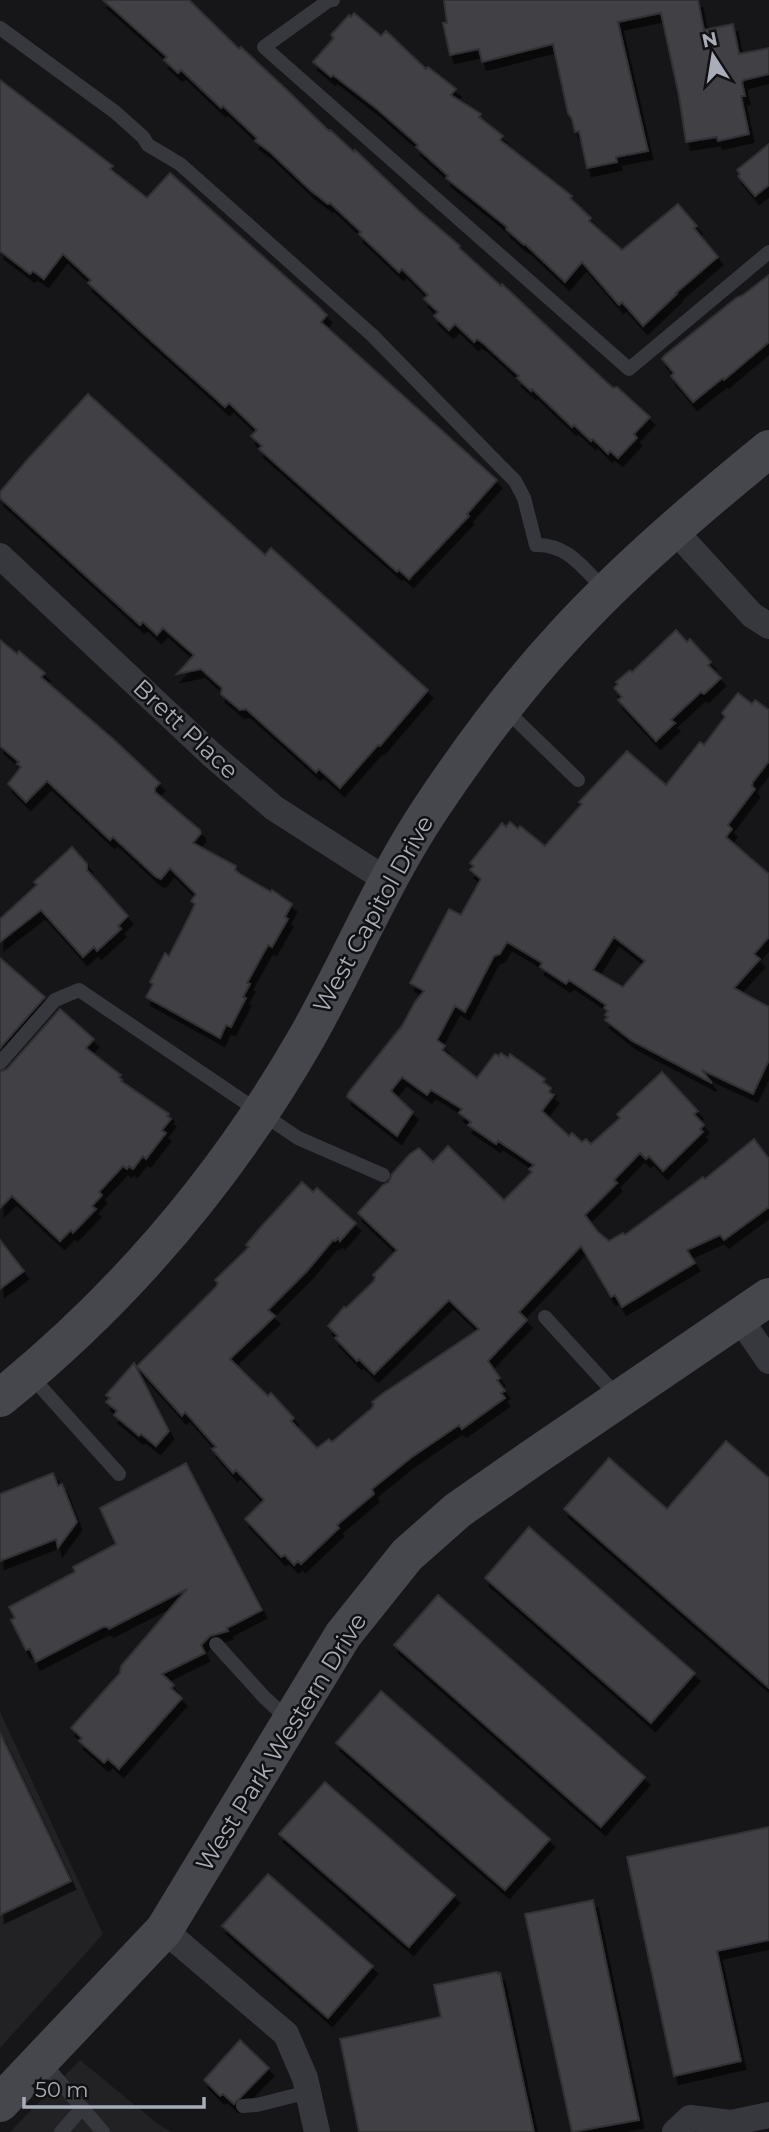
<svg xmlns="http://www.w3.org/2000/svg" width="769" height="2132" font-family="Montserrat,sans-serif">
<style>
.built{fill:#222225}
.building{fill:#404145;stroke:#303034;stroke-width:2;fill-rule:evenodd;filter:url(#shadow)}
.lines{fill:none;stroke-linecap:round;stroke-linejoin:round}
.lane{stroke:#37383d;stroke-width:14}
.street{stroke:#37383d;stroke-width:26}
.secondary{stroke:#45474d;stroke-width:38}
.labels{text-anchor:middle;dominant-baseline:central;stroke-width:5;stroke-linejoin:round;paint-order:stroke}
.street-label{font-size:24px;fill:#a8adb8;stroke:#111113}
</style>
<defs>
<filter id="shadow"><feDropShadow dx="4.5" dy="8" stdDeviation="0" flood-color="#0009"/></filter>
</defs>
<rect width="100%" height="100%" fill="#161618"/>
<!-- built -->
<g class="built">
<path d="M0,1712L103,1934L0,2048Z"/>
<path d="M80,2060L154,2121L171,2132H10Z"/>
</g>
<!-- building -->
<g class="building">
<path d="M103,0H189L239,49L241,47L288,91L329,131L330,130L354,152L355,150L418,210L460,246L459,248L501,286L502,284L591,368L613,388L617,387L650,417L634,434L637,438L618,458L610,451L608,454L593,439L591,441L574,425L572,427L532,389L531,391L517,378L519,376L484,344L477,339L474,342L455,324L449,330L434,316L438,312L424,299L428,295L402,269L399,272L359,234L361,232L330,203L328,204L310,190L270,152L255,141L257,138L223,106L221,108L181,70L178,73L164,60L167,57Z"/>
<path d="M444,0H698L704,30L733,24L739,54L769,48V74L744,80L742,82L745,96H741L749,134L718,141L717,137L686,142L679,96L661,13L618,22L648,151L616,157L617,162L587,168L579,131L575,132L572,119L568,113L553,44L482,62L479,49L450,55L443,23H447Z"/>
<path d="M354,13L381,36L386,31L426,69L428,67L456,89L451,95L481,114L479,117L503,136L500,140L572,196L570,198L591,218L589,221L622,250L678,204L697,226L694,228L718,257L676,293L677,294L643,326L622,302L619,305L582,262L565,282L525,244L524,245L506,229L507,227L446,178L448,176L416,147L418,145L377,109L333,75L331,77L313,62L334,38L331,35L349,15L351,17Z"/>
<path d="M0,80L113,166L110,169L147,198L170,173L317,305L327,315L321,322L497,480L467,514L469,516L409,579L399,570L397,572L259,449L262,446L251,436L257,430L229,403L225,407L147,337L88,283L91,280L63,254L44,279L33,271L30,274L0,251Z"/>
<path d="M769,144V185L755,196L738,176L740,174L737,170Z"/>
<path d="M769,275V342L724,380L723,378L693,402L671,376L674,373L662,359L664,356L736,298L743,295Z"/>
<path d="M88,394L265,555L271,548L428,690L380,746L378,745L340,788L319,769L316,772L246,709L240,710L221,694L222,688L201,669L177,674L194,655L163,628L157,635L143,622L140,625L0,498V492L28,459Z"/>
<path d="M676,630L687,642L690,639L711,662L708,665L721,678L704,694L701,692L671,720L675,723L656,741L618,700L622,697L614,688L618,684L616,682L630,670L632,672Z"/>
<path d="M0,640L17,654L19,651L45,673L41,677L112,738L160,783L155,788V792L200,830L201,833L193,843L236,866L235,870L240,874L271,892L272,890L292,904L285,917L288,919L272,947L268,945L247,983L250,984L243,997L246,998L231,1027L226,1025L220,1038L146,997L153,984L150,982L165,953L169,956L189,917L195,904L191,901L196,894L170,868L161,879L156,877L113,837L110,840L47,781L26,802L8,784L21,767L17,764L19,762L0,746Z"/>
<path d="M738,693L752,704L755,700L769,710V761L753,782L752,786L755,789L728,825L732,829L726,837L769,874V937L754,954L760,959L734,988L769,1007V1060L753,1094L702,1070L712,1083L632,1041L605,1020L608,1017L605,1015L608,1011L604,1008L606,1005L569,980L566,984L540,967L542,963L507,942L500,954L494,956L465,1012L455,1006L437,1040L445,1046L442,1050L477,1078L495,1054L499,1056L501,1053L508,1058L510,1054L545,1079L543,1082L551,1088L549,1092L554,1095L542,1111L569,1136L572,1133L582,1142L586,1139L591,1144L620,1118L617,1114L662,1072L698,1111L694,1114L704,1125L700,1129L703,1132L663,1171L649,1156L646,1159L640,1153L614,1180L617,1183L585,1215L598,1232L609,1241L623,1233L625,1235L703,1177L705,1179L754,1139L769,1159V1207L724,1240L720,1235L687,1250L695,1263L622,1307L615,1295L611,1297L581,1246L519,1312L527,1320L488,1361L500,1378L497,1380L505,1391L501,1393L505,1398L462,1429L459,1425L412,1457L372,1489L374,1494L337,1525L339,1528L301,1564L298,1561L294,1565L285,1555L281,1557L245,1519L264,1500L236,1470L233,1473L212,1449L216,1447L185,1412L182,1416L137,1366L216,1287L218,1283L215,1280L249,1247L246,1245L260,1228L302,1182L313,1192L317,1188L356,1223L340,1241L338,1238L335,1241L333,1240L307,1271L268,1310L275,1316L230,1359L268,1396L271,1393L294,1418L291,1421L317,1448L329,1439L332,1442L372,1408L374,1404L372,1402L382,1394L479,1329L449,1300L374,1374L359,1359L357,1361L335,1338L338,1336L328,1326L344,1307L346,1308L374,1281L375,1277L373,1275L397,1250L358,1213L383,1185L389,1182L392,1174L410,1154L419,1148L433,1162L448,1146L504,1200L532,1172L529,1169L534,1165L498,1141L496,1144L468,1125L471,1122L459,1113L462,1109L431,1090L427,1095L402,1077L391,1091L413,1112L397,1136L347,1097L349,1092L402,1026L415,1002L424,991L410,983L449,909L461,915L481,879L470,870L474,866L470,863L502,823L506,827L510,822L518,829L520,826L545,846L582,804L579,802L627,751L666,785L700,742L704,745L725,717L722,713ZM614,937L645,961L623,987L593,970Z"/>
<path d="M72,847L87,864V870L128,916L118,926L121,929L97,951L94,947L83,957L41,910L0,942V919L37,885L34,882Z"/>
<path d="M0,958L45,997L0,1048Z"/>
<path d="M60,1009L94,1039L86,1048L121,1075L119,1077L122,1080L121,1081L169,1114L167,1116L171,1119L162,1130L166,1133L146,1159L143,1156L133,1169L129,1166L127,1169L123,1166L99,1192L102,1195L92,1206L96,1209L73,1233L71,1230L60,1241L12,1196L0,1208V1072L7,1069Z"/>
<path d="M0,1240L24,1271L0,1289Z"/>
<path d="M134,1363L169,1431L156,1446L141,1434L139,1436L114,1415L117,1411L106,1402L110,1398L106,1395Z"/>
<path d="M726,1441L769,1478V1688L564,1509L609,1458L667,1509Z"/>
<path d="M186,1463L262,1610L227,1628L228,1631L210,1636L201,1645L205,1653L162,1674L174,1685L171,1688L182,1698L119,1769L108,1759L104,1763L79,1741L82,1738L71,1728L120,1673L121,1666L187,1589L109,1629L108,1627H103L36,1662L30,1649L26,1650L11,1620L15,1618L9,1607L75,1572L73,1567L116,1544L100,1508Z"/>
<path d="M53,1473L58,1486L62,1484L77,1522L58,1548L56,1539L0,1561V1494Z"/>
<path d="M529,1527L695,1673L651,1723L485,1578Z"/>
<path d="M438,1595L645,1777L601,1827L394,1645Z"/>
<path d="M381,1691L550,1839L505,1890L336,1743Z"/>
<path d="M0,1733L71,1881L0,1915Z"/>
<path d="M325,1782L455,1895L409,1947L279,1834Z"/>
<path d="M769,1827V1940L717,1951L741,2061L674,2076L627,1857Z"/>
<path d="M268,1874L373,1966L328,2018L222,1926Z"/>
<path d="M593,1900L639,2120L572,2132L525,1914Z"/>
<path d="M497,1972L498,1974L500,1973L534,2132H359L340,2039L441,2017L434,1985Z"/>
<path d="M240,2040L269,2068L234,2104L223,2094L220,2096L204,2080Z"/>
</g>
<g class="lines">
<!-- lane -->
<g class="lane">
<path d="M333,0L328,1L264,47L629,369L769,252"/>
<path d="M0,28L115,112L143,137L148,145L180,164L372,335L515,481L524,498L536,545C568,544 584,569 605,590"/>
<path d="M504,708L578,780"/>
<path d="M0,1063L55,1000L79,990L298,1138L383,1175"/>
<path d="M545,1317L619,1398"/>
<path d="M30,1375L119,1474"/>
<path d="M216,1644L264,1697L290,1721"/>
<path d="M42,2061L103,2132"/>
<path d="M243,2106L257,2105L308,2092"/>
<path d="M61,2132L82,2108"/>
</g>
<!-- street -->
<g class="street">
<path d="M675,531L752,615L769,626"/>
<path d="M0,556L212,755L274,808L388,881"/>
<path d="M740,1319L769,1361"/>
<path d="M164,1930L286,2034L305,2078L317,2132"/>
<path d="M675,2132L690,2118L731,2123L769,2115"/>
</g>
<!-- secondary -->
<g class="secondary">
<path d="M0,1398C124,1298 228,1175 307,1037C350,961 383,880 431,808C471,748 514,690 563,637C624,570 699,506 769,449"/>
<path d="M0,2103L164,1930L343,1635L407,1555L458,1510L531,1459L769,1297"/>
</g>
</g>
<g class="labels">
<!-- street labels -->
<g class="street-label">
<text transform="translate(186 729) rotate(43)">Brett Place</text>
<text transform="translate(373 914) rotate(-61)">West Capitol Drive</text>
<text transform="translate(281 1742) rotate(-58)">West Park Western Drive</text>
</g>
</g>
<!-- north arrow -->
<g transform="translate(713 56) rotate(348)" stroke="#111113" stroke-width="5" paint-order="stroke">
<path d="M0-5L12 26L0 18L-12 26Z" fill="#a8adb8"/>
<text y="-10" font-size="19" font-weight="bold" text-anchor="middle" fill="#a8adb8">N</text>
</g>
<!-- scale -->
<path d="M24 2097v10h180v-10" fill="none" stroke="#a8adb8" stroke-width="3.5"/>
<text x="35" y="2097" font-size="21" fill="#a8adb8" stroke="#111113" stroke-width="5" paint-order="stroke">50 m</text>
</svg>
